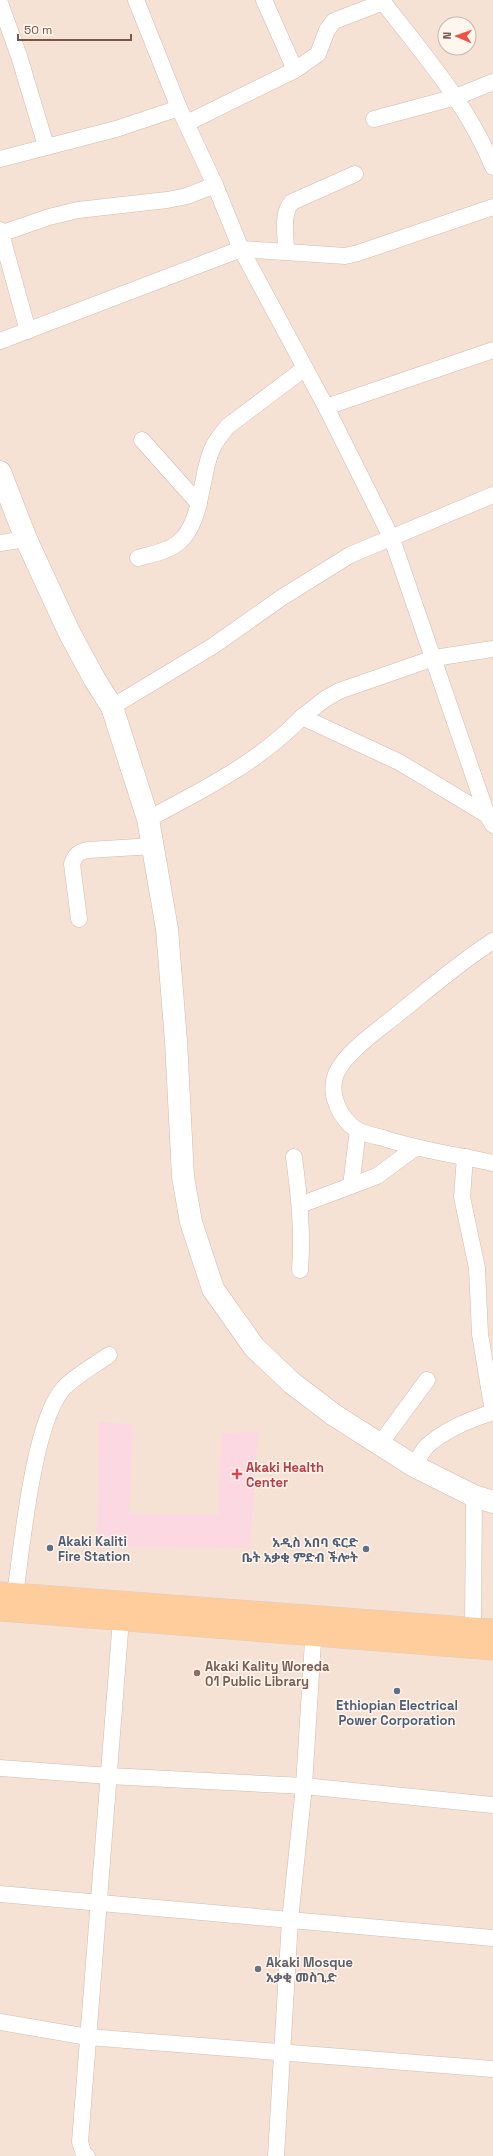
<svg xmlns="http://www.w3.org/2000/svg" width="493" height="2156" font-family="'Space Grotesk','Noto Sans Ethiopic',sans-serif">
<style>
.residential{fill:#f6e2d5;fill-rule:evenodd}
.medical{fill:#fcd9e2}
.lines{fill:none;stroke-linecap:round;stroke-linejoin:round}
.minor-casing{stroke:#d3baae;stroke-width:17}
.secondary-casing{stroke:#d6b9ab;stroke-width:23}
.primary-casing{stroke:#d9cfcc;stroke-width:23}
.minor{stroke:#fff;stroke-width:16}
.secondary{stroke:#fff;stroke-width:22}
.primary{stroke:#ffcd9c;stroke-width:22}
.health-dot{fill:#e0444e;stroke:#fff6ee;stroke-width:1.5}
.service-dot{fill:#5c6f8a;stroke:#fff6ee;stroke-width:1.5}
.education-dot{fill:#8d6e63;stroke:#fff6ee;stroke-width:1.5}
.worship-dot{fill:#6b7280;stroke:#fff6ee;stroke-width:1.5}
.labels{text-anchor:middle;dominant-baseline:central;stroke-width:3;stroke-linejoin:round;paint-order:stroke}
.health-label{font-size:13px;font-weight:bold;fill:#be3a42;stroke:#fff6ee;text-anchor:start}
.service-label{font-size:13px;font-weight:bold;fill:#4e5e75;stroke:#fff6ee;text-anchor:start}
.education-label{font-size:13px;font-weight:bold;fill:#785e54;stroke:#fff6ee;text-anchor:start}
.worship-label{font-size:13px;font-weight:bold;fill:#5b616d;stroke:#fff6ee;text-anchor:start}
</style>
<rect width="100%" height="100%" fill="#fef2e7"/>
<!-- residential -->
<path class="residential" d="M0,0H493V2156H0ZM445,24H469V48H445Z"/>
<!-- medical -->
<path class="medical" d="M99,1421L133,1425L129,1514L218,1515L221,1433L258,1432L250,1548L96,1547Z"/>
<g class="lines">
<!-- minor casing -->
<g class="minor-casing">
<g id="minor">
<path d="M136,0L179,108L215,185L241,249L326,407L392,539L487,815L493,825"/>
<path d="M264,0L295,70"/>
<path d="M384,0L383,2C424,55 468,105 493,167"/>
<path d="M0,3L19,56L46,146"/>
<path d="M374,119L456,97L493,82"/>
<path d="M187,123L295,70L318,54L327,30L334,21L383,2"/>
<path d="M0,159L116,129L179,108"/>
<path d="M0,230L28,331"/>
<path d="M0,234L49,217L78,210L167,200L187,196L215,185"/>
<path d="M286,251C286,235 281,214 292,202L355,174"/>
<path d="M0,341L241,249L345,256L358,253L493,207"/>
<path d="M326,407L493,350"/>
<path d="M142,440L199,504"/>
<path d="M0,543L26,539"/>
<path d="M138,558C151,554 167,552 178,543C203,523 200,476 212,449C216,440 222,433 228,426L305,368"/>
<path d="M112,707L213,646L281,598L350,555L493,495"/>
<path d="M302,717L325,699L339,691L434,658L493,649"/>
<path d="M148,819C203,790 259,762 302,717L399,762L487,815L491,814"/>
<path d="M79,919L72,864C75,855 78,852 88,850L154,846"/>
<path d="M493,941C460,962 430,988 399,1013C380,1029 345,1052 336,1074C328,1094 340,1119 357,1130C365,1134 375,1136 383,1138C419,1150 456,1155 493,1163"/>
<path d="M294,1157C299,1195 303,1232 300,1270"/>
<path d="M465,1157L462,1197L477,1268L480,1334L493,1412"/>
<path d="M351,1186L358,1130"/>
<path d="M300,1205L377,1176L415,1148"/>
<path d="M380,1444L427,1380"/>
<path d="M414,1466C418,1460 422,1451 427,1446C445,1429 471,1419 493,1412"/>
<path d="M15,1595C22,1547 33,1423 63,1389C73,1377 95,1365 109,1355"/>
<path d="M473,1629L474,1496"/>
<path d="M0,1768L109,1776L304,1786L493,1805"/>
<path d="M0,1894L493,1938"/>
<path d="M0,2022L88,2037L493,2069"/>
<path d="M87,2156L84,2155L80,2142L121,1619"/>
<path d="M276,2156L290,1920L304,1786L314,1625"/>
</g>
</g>
<!-- secondary casing -->
<g class="secondary-casing">
<path id="secondary" d="M0,472L26,539L69,632L95,680L112,707L148,819L167,929L176,1041L183,1177L191,1222L213,1289L254,1347L292,1383L334,1415L414,1466L474,1496L493,1502"/>
</g>
<!-- primary casing -->
<g class="primary-casing">
<g id="primary">
<path d="M0,1593L493,1630"/>
<path d="M0,1610L493,1649"/>
</g>
</g>
<!-- minor -->
<use href="#minor" class="minor"/>
<!-- secondary -->
<use href="#secondary" class="secondary"/>
<!-- primary -->
<use href="#primary" class="primary"/>
</g>
<!-- markers -->
<path class="health-dot" d="M235 1468h4v4h4v4h-4v4h-4v-4h-4v-4h4z"/>
<g class="service-dot">
<circle cx="50" cy="1548" r="4"/>
<circle cx="366" cy="1549" r="4"/>
<circle cx="397" cy="1691" r="4"/>
</g>
<circle class="education-dot" cx="197" cy="1673" r="4"/>
<circle class="worship-dot" cx="258" cy="1969" r="4"/>
<g class="labels">
<!-- health labels -->
<g class="health-label">
<text x="246" y="1467">Akaki Health<tspan x="246" dy="15">Center</tspan></text>
</g>
<!-- service labels -->
<g class="service-label">
<text x="58" y="1541">Akaki Kaliti<tspan x="58" dy="15">Fire Station</tspan></text>
<text x="358" y="1542" text-anchor="end">አዲስ አበባ ፍርድ<tspan x="358" dy="15">ቤት አቃቂ ምድብ ችሎት</tspan></text>
<text x="397" y="1705" text-anchor="middle">Ethiopian Electrical<tspan x="397" dy="15">Power Corporation</tspan></text>
</g>
<!-- education labels -->
<g class="education-label">
<text x="205" y="1666">Akaki Kality Woreda<tspan x="205" dy="15">01 Public Library</tspan></text>
</g>
<!-- worship labels -->
<g class="worship-label">
<text x="266" y="1962">Akaki Mosque<tspan x="266" dy="15">አቃቂ መስጊድ</tspan></text>
</g>
</g>
<!-- north arrow -->
<g transform="translate(457 36) rotate(272)"><circle r="19" fill="#fff6ee" stroke="#c9b5ac"/>
<path d="M0-3L7 15L0 10L-7 15Z" fill="#ed5446"/>
<text y="-6" font-size="11" font-weight="bold" text-anchor="middle" fill="#795449">N</text>
</g>
<!-- scale -->
<path d="M18 34v6h113v-6" fill="none" stroke="#795449" stroke-width="2"/>
<text x="24" y="34" font-size="12" fill="#795449" stroke="#fff6ee" stroke-width="3" paint-order="stroke">50 m</text>
</svg>
